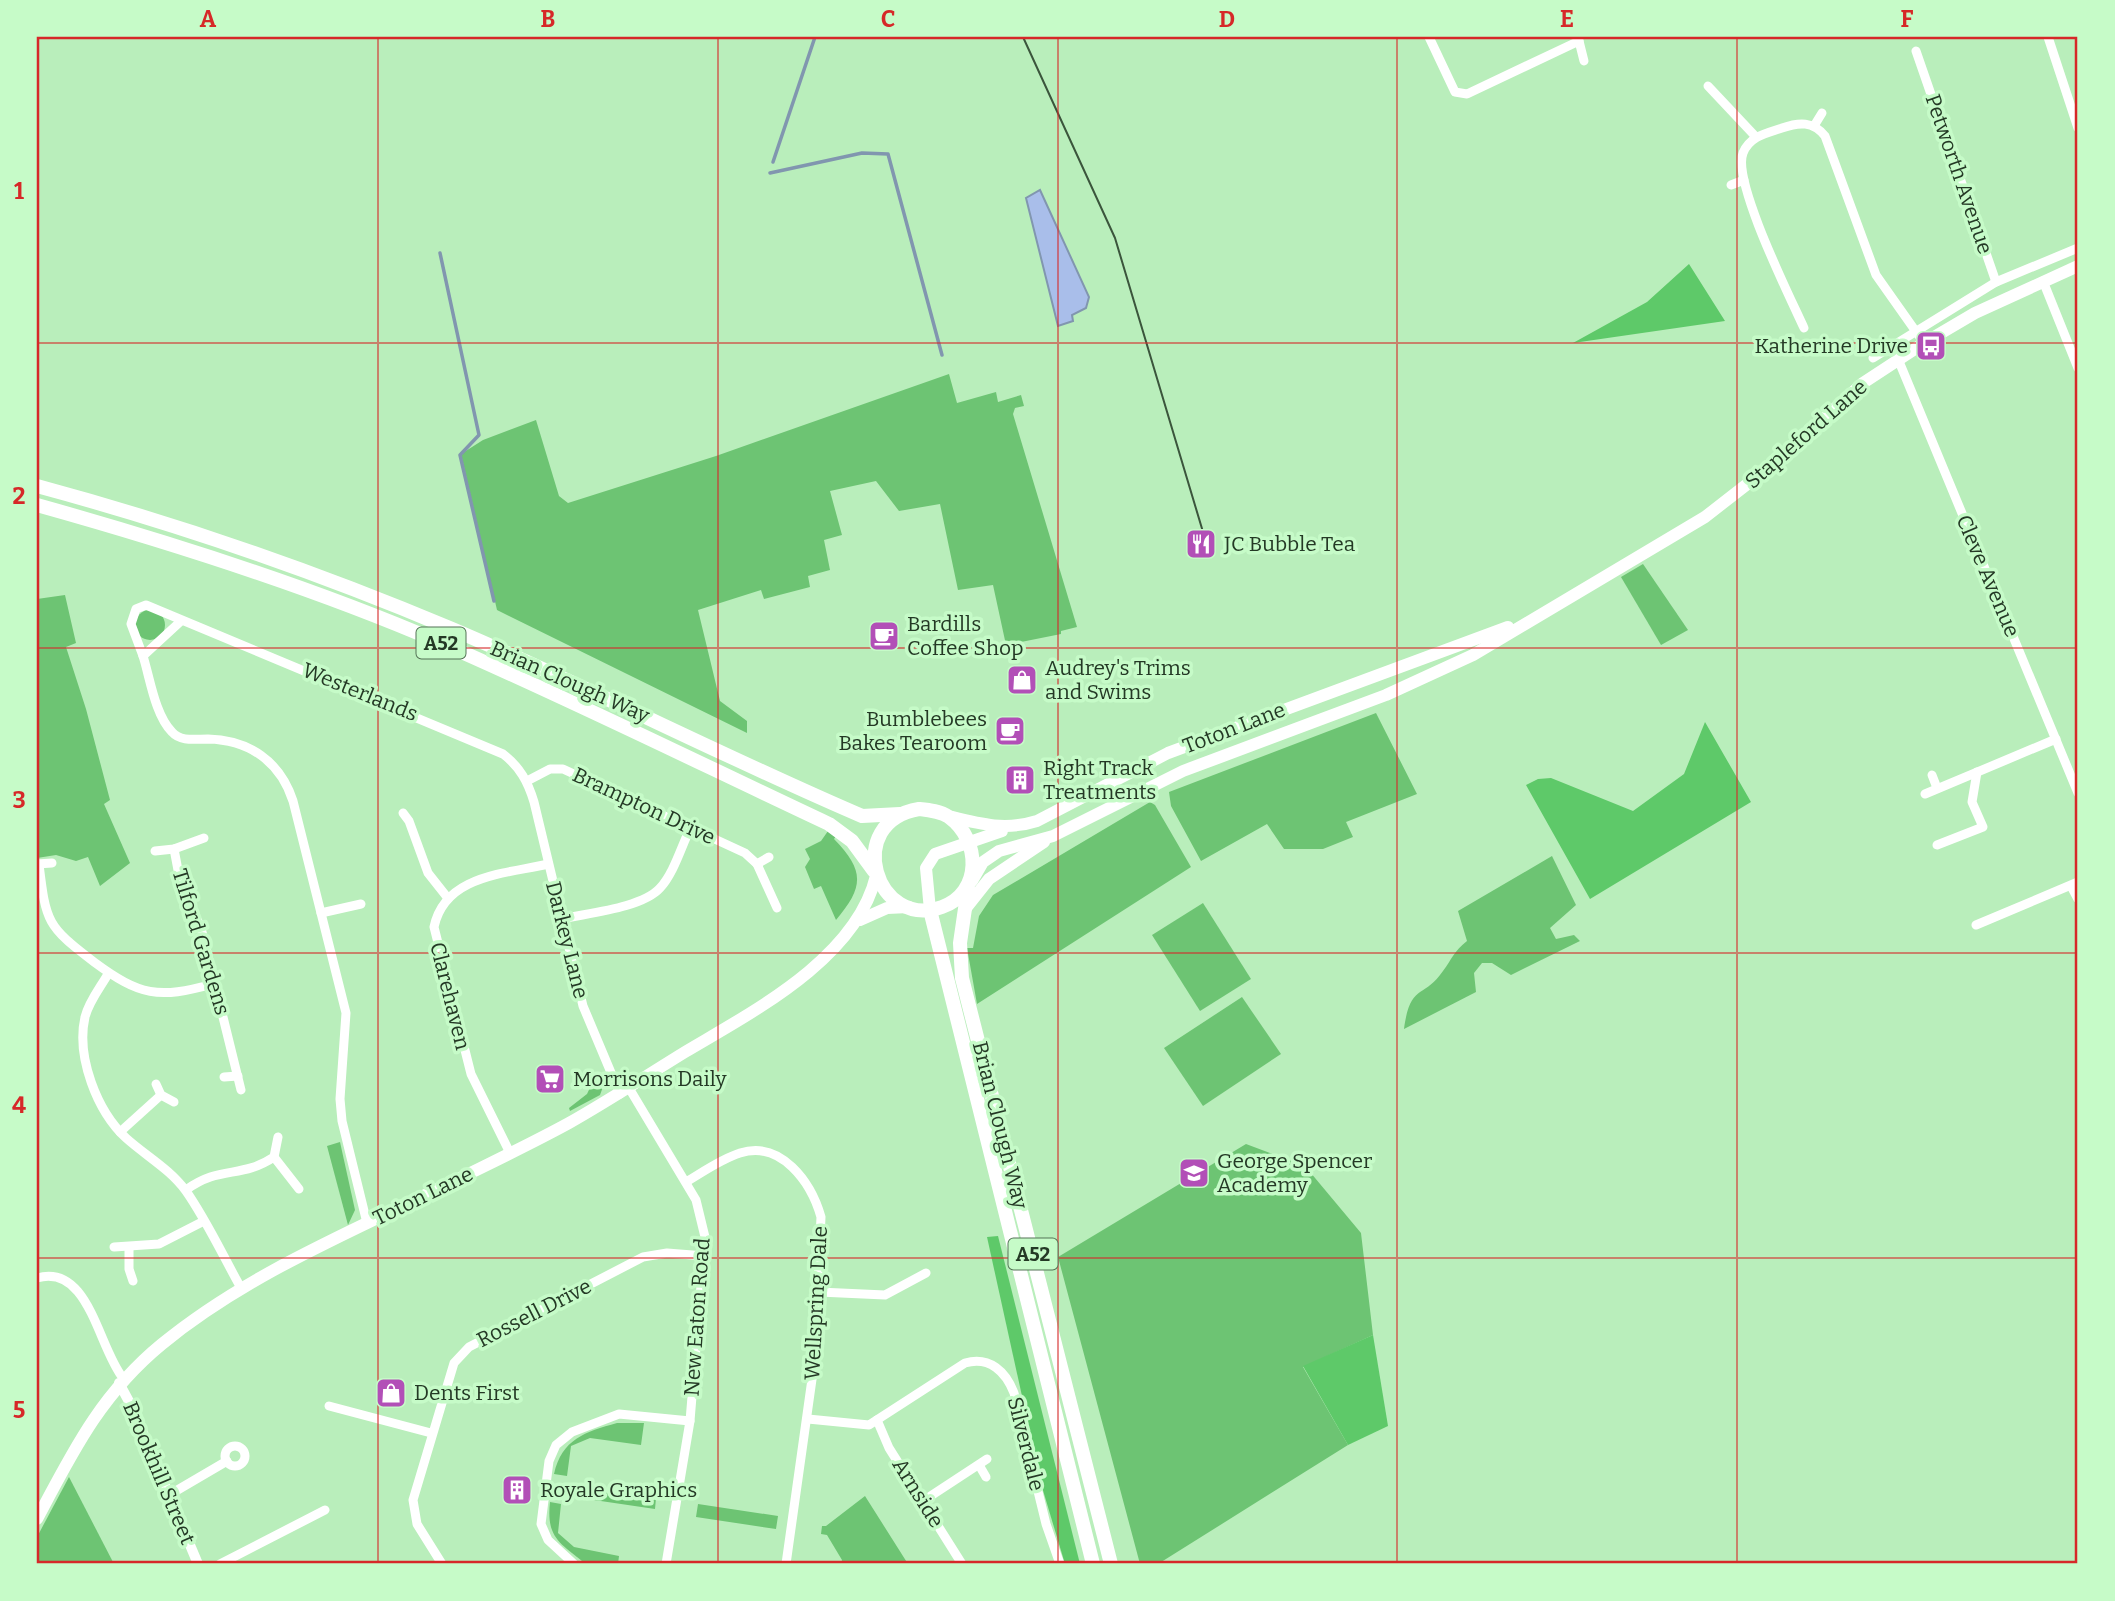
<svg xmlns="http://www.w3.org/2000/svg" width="2115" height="1601" font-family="Bitter,serif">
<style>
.green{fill:#6dc473}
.forest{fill:#5ec969}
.water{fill:#a9beea;stroke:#8196af;stroke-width:2}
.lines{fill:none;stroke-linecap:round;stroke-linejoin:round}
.stream{stroke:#8196af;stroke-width:3.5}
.minor{stroke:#fff;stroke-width:9}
.tertiary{stroke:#fff;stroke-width:10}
.secondary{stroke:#fff;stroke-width:12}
.trunk{stroke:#fff;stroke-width:14}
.tram{stroke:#3b553c;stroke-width:2}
.grid{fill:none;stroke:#d62828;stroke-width:2;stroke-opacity:0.55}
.labels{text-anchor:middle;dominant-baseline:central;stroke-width:7;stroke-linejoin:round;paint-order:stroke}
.shield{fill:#c6fbc8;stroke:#557356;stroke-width:2}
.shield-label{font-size:19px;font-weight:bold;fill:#243925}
.street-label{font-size:21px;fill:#243925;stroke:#c6fbc8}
.poi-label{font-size:21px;fill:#243925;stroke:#c6fbc8;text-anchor:start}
.neatline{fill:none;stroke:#d62828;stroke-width:2.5}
.grid-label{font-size:23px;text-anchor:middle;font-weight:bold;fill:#d62828}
</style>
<rect width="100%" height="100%" fill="#b9eebb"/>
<!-- green -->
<g class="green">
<path d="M949,374L957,403L996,392L998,402L1021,395L1024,406L1015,408L1013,414L1077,627L1061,631V634L1006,645L993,585L958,590L940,504L899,511L876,481L830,491L842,535L824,540L830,570L808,576L810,587L764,599L761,590L698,610L720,701L747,721V733L497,610L461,454L483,440L536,420L559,496L568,503L716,456Z"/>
<path d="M1643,564L1688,630L1661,645L1621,577Z"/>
<path d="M65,595L76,643L66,647L86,709L110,800L104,804L130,863L100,886L88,857L76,861L56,855L37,858V599Z"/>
<circle cx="150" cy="625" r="15"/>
<path d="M1376,713L1417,794L1346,822L1353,837L1323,849H1284L1267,824L1201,861L1171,806L1169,792Z"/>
<path d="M1150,802L1155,805L1191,867L977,1004L967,948H973L979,916L993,895Z"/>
<path d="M828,831L836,836L834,839C865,871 864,887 836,920L821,886L814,889L805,867L810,859L805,849L821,841Z"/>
<path d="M1552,856L1576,905L1550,928L1556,939L1574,935L1580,941L1511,975L1492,963H1482L1474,973L1476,992L1404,1029C1410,983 1424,999 1443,971C1452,959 1454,951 1467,941L1458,911Z"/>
<path d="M1203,903L1251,979L1200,1011L1152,935Z"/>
<path d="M1242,997L1281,1054L1203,1106L1164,1048Z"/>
<path d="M601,1073L604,1084L600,1095L570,1111L569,1108L587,1094L596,1075Z"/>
<path d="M340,1142L355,1210L348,1225L327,1146Z"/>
<path d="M1246,1144L1305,1166L1361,1233L1373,1335L1303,1367L1348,1445L1158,1564H1140L1058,1257Z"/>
<path d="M617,1423H644L641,1445L590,1438L571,1446L567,1476L554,1474C562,1439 585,1432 617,1423Z"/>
<path d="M69,1477L114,1564H37V1537Z"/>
<path d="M562,1483L656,1498L655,1509L560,1495Z"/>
<path d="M865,1496L908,1564H841L842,1560L827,1535L821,1534L822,1526H826Z"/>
<path d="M550,1502L561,1504L558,1533L574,1547L619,1556L618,1564H586C560,1543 546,1538 550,1502Z"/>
<path d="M698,1504L778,1516L776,1529L696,1517Z"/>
</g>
<!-- forest -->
<g class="forest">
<path d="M1689,264L1725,321L1573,343L1647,302Z"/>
<path d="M1705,722L1751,802L1590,899L1526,785L1538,779L1551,778L1633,811L1684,774Z"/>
<path d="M998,1236L1080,1564H1065L1042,1487L987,1237Z"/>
<path d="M1373,1335L1388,1426L1348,1445L1303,1366Z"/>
</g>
<!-- water -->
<path class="water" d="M1040,190L1089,297L1086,308L1072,315L1073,321L1058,326L1026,198Z"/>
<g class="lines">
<!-- stream -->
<g class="stream">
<path d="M773,162L815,37"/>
<path d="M770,173L862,153L888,154L942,355"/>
<path d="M440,253L479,435L460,455L494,601"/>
</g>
<!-- minor -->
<g class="minor">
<path d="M1429,37L1455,92L1467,94L1579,41"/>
<path d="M1578,37L1584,61"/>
<path d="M2048,37L2078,128"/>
<path d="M1916,51L1996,282"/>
<path d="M1708,86L1756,137"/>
<path d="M1814,126L1822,113"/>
<path d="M1731,185L1744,180"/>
<path d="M2043,281L2078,368"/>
<path d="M1804,328C1790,297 1732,181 1743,153C1750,136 1767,133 1782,128C1799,122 1813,121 1825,136L1876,275L1924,343"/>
<path d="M1873,358L1996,282L2078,248"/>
<path d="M1898,359L2078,793"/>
<path d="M181,621L143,656C150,678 155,715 172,732C181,742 195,739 208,739C249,740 280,761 293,801L346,1013L340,1099L342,1121L367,1223"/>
<path d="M143,656L131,624L136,609L146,605L503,754C520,767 528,782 534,802L583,1006L620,1094"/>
<path d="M1932,775L1937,788"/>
<path d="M527,781L550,769H563L745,853L757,864L777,908"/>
<path d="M1925,794L2056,739"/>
<path d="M403,813L409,821L428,873L447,897"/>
<path d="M1937,845L1983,827L1972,802L1977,772"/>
<path d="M174,849L181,886L201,928L241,1090"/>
<path d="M155,851L174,849L204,838"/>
<path d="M37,864L52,863"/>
<path d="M39,864C46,923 47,926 94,962C140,996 158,999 213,984"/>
<path d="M757,864L769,857"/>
<path d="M2071,886L2078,899"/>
<path d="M321,913L361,904"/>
<path d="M562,919C588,913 642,908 660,888C674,873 681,847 690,829"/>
<path d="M1976,925L2078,882"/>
<path d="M108,974C100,988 89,1001 85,1017C76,1057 97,1111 126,1138C146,1156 170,1169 186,1191C207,1221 223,1256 241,1288"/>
<path d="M224,1077L238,1076"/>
<path d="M156,1084L161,1095L174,1102"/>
<path d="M629,1088L696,1200L705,1237L690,1421L666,1564"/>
<path d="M120,1132L161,1095"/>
<path d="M510,1153L471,1074L434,927C445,875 505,874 548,864"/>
<path d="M274,1157L299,1189"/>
<path d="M686,1182C703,1172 721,1159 740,1153C781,1140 811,1182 821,1217L814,1365L786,1564"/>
<path d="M186,1190C220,1165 241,1179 274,1157L278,1137"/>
<path d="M114,1247L159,1244L204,1221"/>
<path d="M129,1248V1269L133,1281"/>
<path d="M37,1278C89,1263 98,1347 123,1378"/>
<path d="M819,1292L885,1295L926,1273"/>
<path d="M329,1406L431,1433"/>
<path d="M808,1419L869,1425L965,1363C990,1356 1006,1372 1014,1393L1046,1524L1060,1564"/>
<path d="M877,1420L889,1448L962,1564"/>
<circle cx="235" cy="1456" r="10"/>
<path d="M979,1465L986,1477"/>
<path d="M169,1495L227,1461"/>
<path d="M923,1501L987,1459"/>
<path d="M220,1564L325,1510"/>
<path d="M442,1564L417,1524L413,1500L454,1363L469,1347L643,1257L667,1253L705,1256"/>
<path d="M574,1564L548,1540L541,1524L549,1461L556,1445L572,1432L619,1414L690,1421"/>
</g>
<!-- tertiary -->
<path class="tertiary" d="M119,1383L132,1407L198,1564"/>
<!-- secondary -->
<g class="secondary">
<path d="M948,816C980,824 1005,831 1037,821L1168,753L1508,627"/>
<path d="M972,881L983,862L999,851L1053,836L1183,771L1386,695L1473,655L1705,517L1782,457L1863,383L1924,343L1975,313L2078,266"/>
<path d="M966,908L989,879L1044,842"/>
<path d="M930,910L926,868L935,854L1002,831"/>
<path d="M860,920L887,908L909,907"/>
<path d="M37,1519C73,1451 101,1394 162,1344C245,1276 346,1234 442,1187C484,1166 527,1146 569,1123C608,1101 646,1076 685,1052C752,1012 856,959 876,876"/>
</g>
<!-- trunk -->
<g class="trunk">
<path d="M37,486C178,524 317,572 452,629C591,688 724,757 862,816L900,814"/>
<path d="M37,505C173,543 309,586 439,642C570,699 699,763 829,824L852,841L874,871"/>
<path d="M919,809C929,810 940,811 949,817C981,840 982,893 942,907C876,931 842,822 919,809Z"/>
<path d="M968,888L960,943L962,978L1111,1564"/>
<path d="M930,910L1093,1564"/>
</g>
<!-- tram -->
<path class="tram" d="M1023,37L1115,238L1209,552"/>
</g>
<!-- grid -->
<path class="grid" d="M378,37V1564M718,37V1564M1058,37V1564M1397,37V1564M1737,37V1564M37,343H2078M37,648H2078M37,953H2078M37,1258H2078"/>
<!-- icons -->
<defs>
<g id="bus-square" transform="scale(1.575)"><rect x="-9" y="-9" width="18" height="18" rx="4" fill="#b24fb7" stroke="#c6fbc8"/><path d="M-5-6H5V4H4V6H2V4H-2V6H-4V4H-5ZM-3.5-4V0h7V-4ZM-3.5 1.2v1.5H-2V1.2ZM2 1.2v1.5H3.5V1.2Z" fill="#fff"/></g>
<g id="restaurant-square" transform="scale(1.575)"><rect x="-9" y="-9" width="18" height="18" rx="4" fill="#b24fb7" stroke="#c6fbc8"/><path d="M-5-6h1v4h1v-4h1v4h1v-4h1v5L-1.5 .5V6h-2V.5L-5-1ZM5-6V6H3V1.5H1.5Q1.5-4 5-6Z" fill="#fff"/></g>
<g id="cafe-square" transform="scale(1.575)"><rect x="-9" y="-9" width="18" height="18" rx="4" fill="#b24fb7" stroke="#c6fbc8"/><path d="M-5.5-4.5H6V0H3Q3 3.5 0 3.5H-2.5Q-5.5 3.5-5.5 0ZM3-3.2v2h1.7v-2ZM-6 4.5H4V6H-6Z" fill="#fff"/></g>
<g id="shop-square" transform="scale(1.575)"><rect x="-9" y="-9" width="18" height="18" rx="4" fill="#b24fb7" stroke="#c6fbc8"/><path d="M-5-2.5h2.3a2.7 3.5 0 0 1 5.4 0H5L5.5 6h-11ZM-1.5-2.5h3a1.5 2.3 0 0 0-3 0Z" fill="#fff"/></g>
<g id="building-square" transform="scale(1.575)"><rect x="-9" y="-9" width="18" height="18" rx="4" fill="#b24fb7" stroke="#c6fbc8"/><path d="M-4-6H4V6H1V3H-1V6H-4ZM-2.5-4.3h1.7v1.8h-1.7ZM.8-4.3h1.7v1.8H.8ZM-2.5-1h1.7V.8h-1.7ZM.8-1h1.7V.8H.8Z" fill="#fff"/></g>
<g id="supermarket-square" transform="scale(1.575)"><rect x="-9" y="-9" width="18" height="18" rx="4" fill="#b24fb7" stroke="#c6fbc8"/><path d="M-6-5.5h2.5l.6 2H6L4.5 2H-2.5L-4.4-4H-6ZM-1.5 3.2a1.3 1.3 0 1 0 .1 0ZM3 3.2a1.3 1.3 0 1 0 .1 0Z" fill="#fff"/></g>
<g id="school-square" transform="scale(1.575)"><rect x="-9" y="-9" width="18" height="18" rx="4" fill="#b24fb7" stroke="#c6fbc8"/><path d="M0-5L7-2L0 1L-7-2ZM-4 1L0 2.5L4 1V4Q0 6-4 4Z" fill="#fff"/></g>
</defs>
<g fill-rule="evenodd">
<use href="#bus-square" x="1931" y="346"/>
<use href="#restaurant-square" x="1201" y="544"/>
<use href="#cafe-square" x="884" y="636"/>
<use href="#shop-square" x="1022" y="680"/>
<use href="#cafe-square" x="1010" y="731"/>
<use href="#building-square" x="1020" y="780"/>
<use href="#supermarket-square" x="550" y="1079"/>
<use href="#school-square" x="1194" y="1173"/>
<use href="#shop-square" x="391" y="1393"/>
<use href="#building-square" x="517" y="1490"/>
</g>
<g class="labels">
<!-- shield labels -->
<g class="shield">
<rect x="416.5" y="627.5" width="49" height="31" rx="5"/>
<rect x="1008.5" y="1238.5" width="49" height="31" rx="5"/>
</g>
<g class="shield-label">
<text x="441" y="643">A52</text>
<text x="1033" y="1254">A52</text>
</g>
<!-- street labels -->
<g class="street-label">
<text transform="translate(1959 174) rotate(71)">Petworth Avenue</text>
<text transform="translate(1806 434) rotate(-41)">Stapleford Lane</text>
<text transform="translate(1988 576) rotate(67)">Cleve Avenue</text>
<text transform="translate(570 682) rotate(24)">Brian Clough Way</text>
<text transform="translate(360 692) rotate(22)">Westerlands</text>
<text transform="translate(1234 728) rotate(-21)">Toton Lane</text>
<text transform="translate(644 806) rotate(25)">Brampton Drive</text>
<text transform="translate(567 940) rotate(76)">Darkey Lane</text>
<text transform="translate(201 942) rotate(73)">Tilford Gardens</text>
<text transform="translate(450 996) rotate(76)">Clarehaven</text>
<text transform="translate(1000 1125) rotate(76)">Brian Clough Way</text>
<text transform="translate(423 1196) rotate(-26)">Toton Lane</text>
<text transform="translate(816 1303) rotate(-87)">Wellspring Dale</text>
<text transform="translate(534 1313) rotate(-27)">Rossell Drive</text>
<text transform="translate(697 1317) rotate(-86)">New Eaton Road</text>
<text transform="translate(1026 1444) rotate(76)">Silverdale</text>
<text transform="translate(159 1473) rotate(67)">Brookhill Street</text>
<text transform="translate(918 1493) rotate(58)">Arnside</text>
</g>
<!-- poi labels -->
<g class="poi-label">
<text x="1908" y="346" text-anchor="end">Katherine Drive</text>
<text x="1224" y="544">JC Bubble Tea</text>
<text x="907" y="624">Bardills<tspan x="907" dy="24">Coffee Shop</tspan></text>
<text x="1045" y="668">Audrey's Trims<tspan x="1045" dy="24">and Swims</tspan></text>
<text x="987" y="719" text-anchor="end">Bumblebees<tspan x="987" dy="24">Bakes Tearoom</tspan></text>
<text x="1043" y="768">Right Track<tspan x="1043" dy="24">Treatments</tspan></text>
<text x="573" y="1079">Morrisons Daily</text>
<text x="1217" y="1161">George Spencer<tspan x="1217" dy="24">Academy</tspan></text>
<text x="414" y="1393">Dents First</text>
<text x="540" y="1490">Royale Graphics</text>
</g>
</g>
<!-- border -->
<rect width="2115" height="1601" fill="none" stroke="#c6fbc8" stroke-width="77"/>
<rect x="38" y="38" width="2038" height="1524" class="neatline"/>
<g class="grid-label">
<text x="208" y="27">A</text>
<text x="548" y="27">B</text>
<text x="888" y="27">C</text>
<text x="1227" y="27">D</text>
<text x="1567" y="27">E</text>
<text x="1907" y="27">F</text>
<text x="19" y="199">1</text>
<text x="19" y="504">2</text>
<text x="19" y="808">3</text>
<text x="19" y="1113">4</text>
<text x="19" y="1418">5</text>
</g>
</svg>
